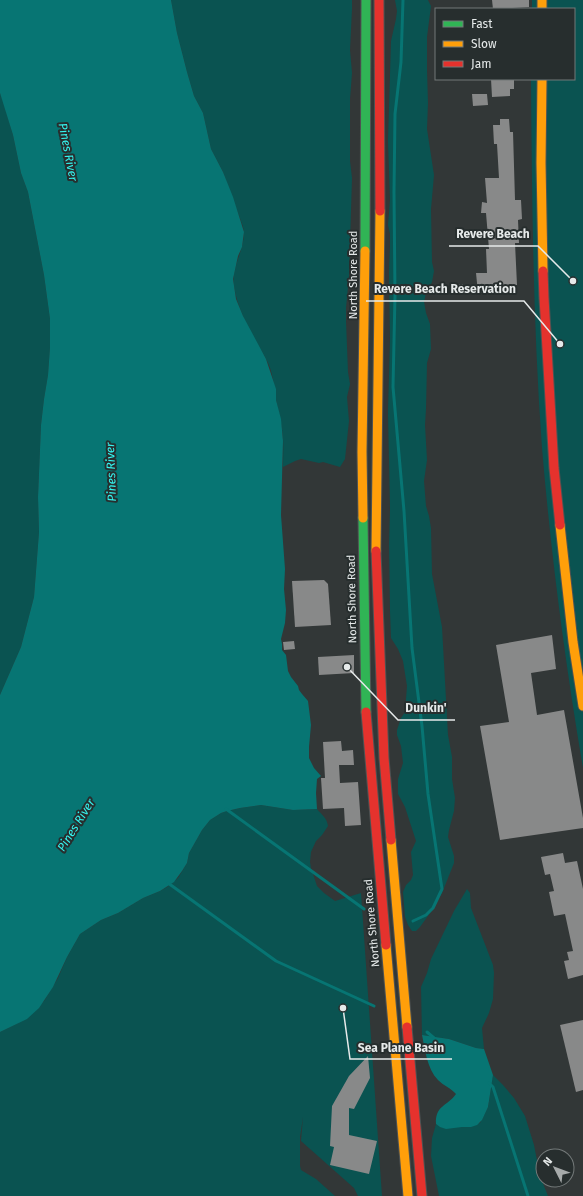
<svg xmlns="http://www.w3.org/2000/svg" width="583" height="1196" font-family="'Fira Sans',sans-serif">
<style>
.green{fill:#0a5351}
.water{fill:#077573}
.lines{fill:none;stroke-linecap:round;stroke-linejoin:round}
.stream{stroke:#077573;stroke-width:3}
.building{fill:#888989}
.fast-casing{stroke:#4f5353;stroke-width:11}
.slow-casing{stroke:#4f5353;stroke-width:11}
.jam-casing{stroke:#4f5353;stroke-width:11}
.fast{stroke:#30b455;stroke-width:9}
.slow{stroke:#ff9f0a;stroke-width:9}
.jam{stroke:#e5322d;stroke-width:9}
.labels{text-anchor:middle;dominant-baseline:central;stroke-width:4;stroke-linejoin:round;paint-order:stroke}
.street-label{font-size:11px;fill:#e6eaea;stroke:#272e2e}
.water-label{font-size:12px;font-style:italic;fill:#34f4ef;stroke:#272e2e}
.leader{fill:none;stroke:#e6eaea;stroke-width:1.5}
.callout-dot{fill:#e6eaea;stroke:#272e2e;stroke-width:1.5}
.callout-label{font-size:12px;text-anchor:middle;font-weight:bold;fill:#e6eaea;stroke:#272e2e;stroke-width:4;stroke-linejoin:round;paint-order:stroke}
</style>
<rect width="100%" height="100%" fill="#323737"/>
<!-- green -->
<g class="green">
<path d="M171,0H352V9L350,50L352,73L350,99V161L352,178L349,276L346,308V321L348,372L350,384L347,397L349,421L345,459L340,467L323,462L319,463L301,459L295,461L283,467C283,454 284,442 282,430C281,420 278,410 276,400C274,386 273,371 266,359C253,336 238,313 234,286C231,268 244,251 244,233C244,230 243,226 242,224L223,172L211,149L203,113L194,96L187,72L177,33Z"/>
<path d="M395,0H428L431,6L427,37V70L428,103L427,129L434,175L431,209L432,262L434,271L432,282L426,293L424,302L426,313L430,324L431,349L427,363L426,409L425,425L427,460L424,481L426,506L429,516L431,528L432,574L442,627L448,735L452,757V779L455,798L454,811L449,830L448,837L454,856V863L442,893L430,913L420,927L416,931H412L408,925L405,917L403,892L406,885L411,880L413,875L411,852L416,841L405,807L398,794V779L403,763L401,746L397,735V730L401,718L405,712L407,686L403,661L398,649L391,638L390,611L389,544L390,509L388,412L390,339L389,272L390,245V234L388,225L390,200L388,141L391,41L396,19L397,11Z"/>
<path d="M532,0H583V768C565,662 551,555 542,448C533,325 532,202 531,79H574V9H532Z"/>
<path d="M0,93L4,104L13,135L21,173L28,192L44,275L50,319V347L48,375L44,399L41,425L38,497L39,532L34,597L21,647L0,695Z"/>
<path d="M261,805L293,810L317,809C322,815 327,818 328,826L322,835L316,841L311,852L310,862L311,868L317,886L324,893L335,901L361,893L382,1196H358L354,1188L301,1141L303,1117L300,1137V1166L301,1170L316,1179L335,1196H0V1032L18,1023L44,1001L58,978L67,957L80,934L101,920L118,913L143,898L160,891L167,887L178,878L187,863L189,853L193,846L202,830L210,820L221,813L227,811L240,808Z"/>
<path d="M467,889L470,893L471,908L493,965L494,973L493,999L489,1013L482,1028L484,1049L476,1048L449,1039L422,1035L421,987L427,973L431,959L454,911Z"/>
<path d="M493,1075L503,1085L514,1098L525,1116L534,1145L540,1176L548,1196H439L431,1156L432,1138L436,1124L440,1127L480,1123L488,1107Z"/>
</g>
<!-- water -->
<g class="water">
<path d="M0,0H171L177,33L187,72L194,96L203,113L211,149L223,172L233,197L244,232L242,247L238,256L233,279L236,299L243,316L266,359L276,389V400L281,419L283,441L281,515L285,569L284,589L286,610L285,623L281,639L282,644V650L286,655L288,671L291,677L298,686L299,690L302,694L308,701L311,725L309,747V758L314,768L321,776L317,779L316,793L317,809L293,810L261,805L240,808L227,811L221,813L210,820L202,830L193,846L189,853L187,863L182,871L174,882L160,891L143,898L118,913L101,920L80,934L67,957L53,987L39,1008L27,1019L0,1032V695L21,647L34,597L39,532L38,497L41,425L44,399L48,375L50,347V319L44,275L28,192L21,173L13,135L0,93Z"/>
<path d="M422,1035L449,1039L476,1048L484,1049L493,1075L488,1107L482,1120L477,1125L471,1127H462L446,1129L440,1127L436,1124C435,1105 448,1106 456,1094C451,1088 444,1086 438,1080C427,1069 425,1049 422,1035Z"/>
</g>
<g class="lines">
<!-- stream -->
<g class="stream">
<path d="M403,0L401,62L395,114L394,192L395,295L393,387L404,511L412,648L422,726L428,794L442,889L433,908L426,915L413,921"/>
<path d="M226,809L364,909"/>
<path d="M168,883L276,961L374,1006"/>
<path d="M427,1032L434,1038"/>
<path d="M489,1083L493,1087L528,1196"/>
</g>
</g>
<!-- building -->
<g class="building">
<path d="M492,0H529V7L493,9Z"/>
<path d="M491,79H514V89H510V96L492,97Z"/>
<path d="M472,94H487L488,105L473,106Z"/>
<path d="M500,119H509L510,132H513L515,200H521L522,219L518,220L519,243H515L517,285H515V291L478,293L476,273H487L486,249H489L486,213H481L482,202L487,203L485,178H499L497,144H494L493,125H500Z"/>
<rect x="452" y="284" width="11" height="10"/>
<path d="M324,580L328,584L331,625L295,627L292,581Z"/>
<path d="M552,635L556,669L531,673L537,715L564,710L583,818V828L500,840L480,726L509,722L496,645Z"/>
<path d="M294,641L295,649L284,650L283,642Z"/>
<path d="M354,655V673L319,675L318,657Z"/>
<path d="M341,741L342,751L353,750L354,765H339L340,783L358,782L361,825L345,826L344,808L323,809L321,778H325L323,742Z"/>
<path d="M563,853L565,863L577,861L583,889V975L568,979L564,961L569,960L567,952L573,951L565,914L554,916L549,892L554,891L550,874L545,875L541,857Z"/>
<path d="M583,1020V1090L576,1092L560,1025Z"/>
<path d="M368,1056L370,1078L354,1109L349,1108V1135L377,1141L369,1174L330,1165L334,1147L330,1146L332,1106L349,1076Z"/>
</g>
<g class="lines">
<!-- fast casing -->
<g class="fast-casing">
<g id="fast">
<path d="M365,251L366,0"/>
<path d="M363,518L366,712"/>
</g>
</g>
<!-- slow casing -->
<g class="slow-casing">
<g id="slow">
<path d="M542,0V9"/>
<path d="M542,79L541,163L543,271"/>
<path d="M363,518L362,452L365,251"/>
<path d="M560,525L573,642L583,706"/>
<path d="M376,551L380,211"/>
<path d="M391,840L407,1027"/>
<path d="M386,945L408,1196"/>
</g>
</g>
<!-- jam casing -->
<g class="jam-casing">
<g id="jam">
<path d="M379,0L380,211"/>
<path d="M543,271L544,298L554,468L560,525"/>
<path d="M376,551L384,758L391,840"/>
<path d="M366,712L386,945"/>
<path d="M407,1027L422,1196"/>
</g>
</g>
<!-- fast -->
<use href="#fast" class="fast"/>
<!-- slow -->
<use href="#slow" class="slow"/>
<!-- jam -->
<use href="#jam" class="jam"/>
</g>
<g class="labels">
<!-- street labels -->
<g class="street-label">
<text transform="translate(353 275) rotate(-90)">North Shore Road</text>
<text transform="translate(352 599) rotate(-91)">North Shore Road</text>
<text transform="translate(372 923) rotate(-95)">North Shore Road</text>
</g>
<!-- water labels -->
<g class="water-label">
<text transform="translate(68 152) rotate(79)">Pines River</text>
<text transform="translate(111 472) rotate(-92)">Pines River</text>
<text transform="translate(76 825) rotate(-58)">Pines River</text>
</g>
</g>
<!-- callouts -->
<path class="leader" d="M573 281L538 246H449M560 344L524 301H366M347 667L398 720H455M343 1008L350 1059H452"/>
<g class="callout-dot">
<circle cx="573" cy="281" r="4"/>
<circle cx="560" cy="344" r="4"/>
<circle cx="347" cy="667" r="4"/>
<circle cx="343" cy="1008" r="4"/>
</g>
<g class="callout-label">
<text x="493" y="238">Revere Beach</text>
<text x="445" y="293">Revere Beach Reservation</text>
<text x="426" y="712">Dunkin'</text>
<text x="401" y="1052">Sea Plane Basin</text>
</g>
<!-- legend -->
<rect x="435" y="8" width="140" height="72" fill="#272e2e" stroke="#737979"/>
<rect x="443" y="21" width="20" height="6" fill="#30b455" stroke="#737979"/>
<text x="471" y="28" font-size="12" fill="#e6eaea">Fast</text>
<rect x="443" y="41" width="20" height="6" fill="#ff9f0a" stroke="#737979"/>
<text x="471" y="48" font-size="12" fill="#e6eaea">Slow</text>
<rect x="443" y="61" width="20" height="6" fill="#e5322d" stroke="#737979"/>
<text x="471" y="68" font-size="12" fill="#e6eaea">Jam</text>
<!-- north arrow -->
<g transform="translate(555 1168) rotate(312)"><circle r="19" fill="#272e2e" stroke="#737979"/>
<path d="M0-3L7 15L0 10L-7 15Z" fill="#a7abab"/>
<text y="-6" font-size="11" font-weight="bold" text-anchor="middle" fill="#e6eaea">N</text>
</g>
</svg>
